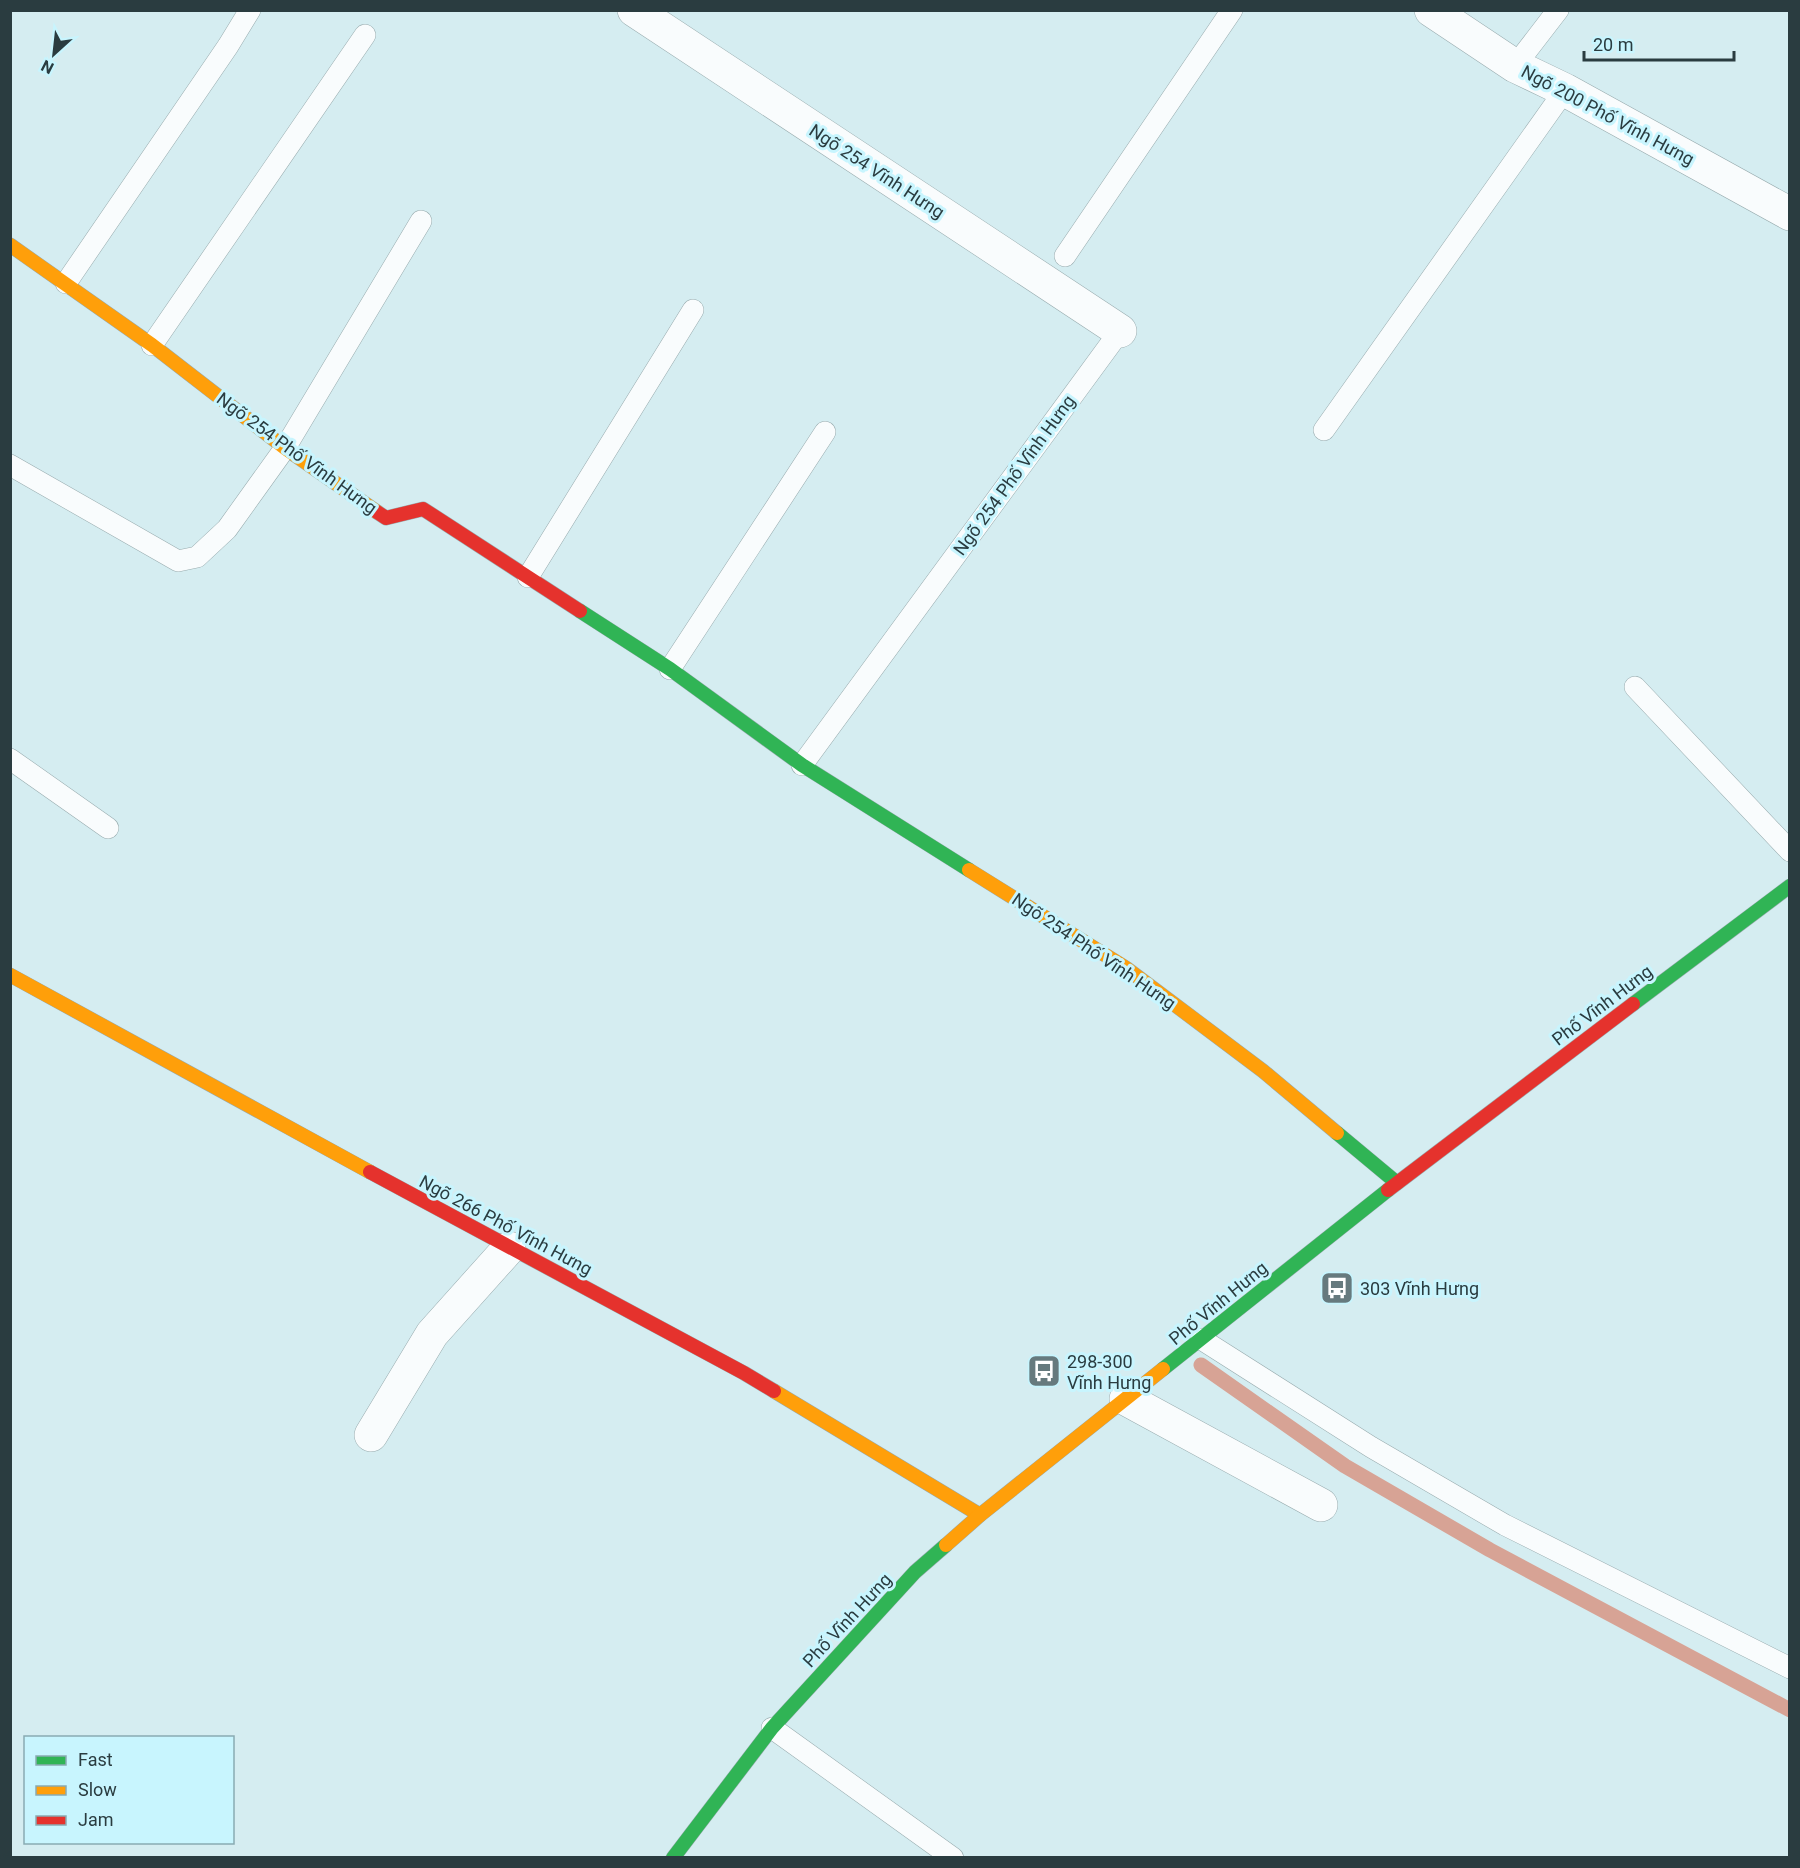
<svg xmlns="http://www.w3.org/2000/svg" width="1800" height="1868" font-family="Roboto,sans-serif">
<style>
.lines{fill:none;stroke-linecap:round;stroke-linejoin:round}
.stream{stroke:#d7a395;stroke-width:15}
.lane-casing{stroke:#98abae;stroke-width:22}
.street-casing{stroke:#98abae;stroke-width:34}
.fast-casing{stroke:#98abae;stroke-width:15}
.slow-casing{stroke:#98abae;stroke-width:15}
.jam-casing{stroke:#98abae;stroke-width:15}
.lane{stroke:#f9fcfd;stroke-width:21}
.street{stroke:#f9fcfd;stroke-width:33}
.fast{stroke:#30b455;stroke-width:14}
.slow{stroke:#ff9f0a;stroke-width:14}
.jam{stroke:#e5322d;stroke-width:14}
.labels{text-anchor:middle;dominant-baseline:central;stroke-width:6;stroke-linejoin:round;paint-order:stroke}
.street-label{font-size:18px;fill:#2a3c40;stroke:#c8f5fe}
.poi-label{font-size:18px;fill:#2a3c40;stroke:#c8f5fe;text-anchor:start}
</style>
<rect width="100%" height="100%" fill="#d5edf1"/>
<g class="lines">
<!-- stream -->
<path class="stream" d="M1201,1365L1345,1466L1490,1550L1790,1710"/>
<!-- lane casing -->
<g class="lane-casing">
<g id="lane">
<path d="M1515,66L1558,10"/>
<path d="M1065,256L1232,10"/>
<path d="M66,283L228,46L250,10"/>
<path d="M152,345L365,35"/>
<path d="M1324,430L1565,90"/>
<path d="M10,465L178,561L197,557L227,529L285,448L421,221"/>
<path d="M528,577L693,310"/>
<path d="M670,669L825,432"/>
<path d="M1635,687L1790,851"/>
<path d="M10,759L108,828"/>
<path d="M802,765L1120,331"/>
<path d="M1201,1339L1371,1447L1505,1525L1790,1668"/>
<path d="M772,1728L953,1858"/>
</g>
</g>
<!-- street casing -->
<g class="street-casing">
<g id="street">
<path d="M634,10L1120,331"/>
<path d="M1431,10L1515,66L1565,90L1790,214"/>
<path d="M1126,1399L1321,1505"/>
<path d="M371,1435L432,1334L509,1248"/>
</g>
</g>
<!-- fast casing -->
<g class="fast-casing">
<g id="fast">
<path d="M580,611L670,669L802,765L969,870"/>
<path d="M1633,1004L1790,886"/>
<path d="M1337,1133L1397,1183"/>
<path d="M1163,1369L1388,1190"/>
<path d="M673,1858L772,1728L915,1572L946,1545"/>
</g>
</g>
<!-- slow casing -->
<g class="slow-casing">
<g id="slow">
<path d="M10,245L152,345L285,448L377,512"/>
<path d="M969,870L1126,968L1263,1071L1337,1133"/>
<path d="M10,975L370,1172"/>
<path d="M774,1391L980,1515"/>
<path d="M946,1545L980,1515L1163,1369"/>
</g>
</g>
<!-- jam casing -->
<g class="jam-casing">
<g id="jam">
<path d="M377,512L386,518L423,509L580,611"/>
<path d="M370,1172L744,1373L774,1391"/>
<path d="M1388,1190L1633,1004"/>
</g>
</g>
<!-- lane -->
<use href="#lane" class="lane"/>
<!-- street -->
<use href="#street" class="street"/>
<!-- fast -->
<use href="#fast" class="fast"/>
<!-- slow -->
<use href="#slow" class="slow"/>
<!-- jam -->
<use href="#jam" class="jam"/>
</g>
<!-- icons -->
<defs>
<g id="bus-square" transform="scale(1.725)"><rect x="-9" y="-9" width="18" height="18" rx="4" fill="#667a7e" stroke="#c8f5fe"/><path d="M-5-6H5V4H4V6H2V4H-2V6H-4V4H-5ZM-3.5-4V0h7V-4ZM-3.5 1.2v1.5H-2V1.2ZM2 1.2v1.5H3.5V1.2Z" fill="#fff"/></g>
</defs>
<g fill-rule="evenodd">
<use href="#bus-square" x="1337" y="1288"/>
<use href="#bus-square" x="1044" y="1371"/>
</g>
<g class="labels">
<!-- street labels -->
<g class="street-label">
<text transform="translate(1608 115) rotate(28)">Ngõ 200 Phố Vĩnh Hưng</text>
<text transform="translate(877 171) rotate(33)">Ngõ 254 Vĩnh Hưng</text>
<text transform="translate(297 453) rotate(36)">Ngõ 254 Phố Vĩnh Hưng</text>
<text transform="translate(1014 475) rotate(-54)">Ngõ 254 Phố Vĩnh Hưng</text>
<text transform="translate(1094 951) rotate(34)">Ngõ 254 Phố Vĩnh Hưng</text>
<text transform="translate(1602 1005) rotate(-37)">Phố Vĩnh Hưng</text>
<text transform="translate(506 1225) rotate(28)">Ngõ 266 Phố Vĩnh Hưng</text>
<text transform="translate(1218 1303) rotate(-39)">Phố Vĩnh Hưng</text>
<text transform="translate(847 1620) rotate(-47)">Phố Vĩnh Hưng</text>
</g>
<!-- poi labels -->
<g class="poi-label">
<text x="1360" y="1288">303 Vĩnh Hưng</text>
<text x="1067" y="1361">298-300<tspan x="1067" dy="21">Vĩnh Hưng</tspan></text>
</g>
</g>
<!-- border -->
<rect width="1800" height="1868" fill="none" stroke="#2a3c40" stroke-width="24"/>
<!-- legend -->
<rect x="24" y="1736" width="210" height="108" fill="#c8f5fe" stroke="#89abb2" stroke-width="1.5"/>
<rect x="36" y="1756" width="30" height="9" fill="#30b455" stroke="#89abb2" stroke-width="1.5"/>
<text x="78" y="1766" font-size="18" fill="#2a3c40">Fast</text>
<rect x="36" y="1786" width="30" height="9" fill="#ff9f0a" stroke="#89abb2" stroke-width="1.5"/>
<text x="78" y="1796" font-size="18" fill="#2a3c40">Slow</text>
<rect x="36" y="1816" width="30" height="9" fill="#e5322d" stroke="#89abb2" stroke-width="1.5"/>
<text x="78" y="1826" font-size="18" fill="#2a3c40">Jam</text>
<!-- north arrow -->
<g transform="translate(54 54) rotate(207)" stroke="#c8f5fe" stroke-width="4.5" paint-order="stroke">
<path d="M0-4.5L10 22L0 15L-10 22Z" fill="#2a3c40"/>
<text y="-9" font-size="16" font-weight="bold" text-anchor="middle" fill="#2a3c40">N</text>
</g>
<!-- scale -->
<path d="M1584 51v9h150v-9" fill="none" stroke="#2a3c40" stroke-width="3"/>
<text x="1593" y="51" font-size="18" fill="#2a3c40" stroke="#c8f5fe" stroke-width="4.5" paint-order="stroke">20 m</text>
</svg>
